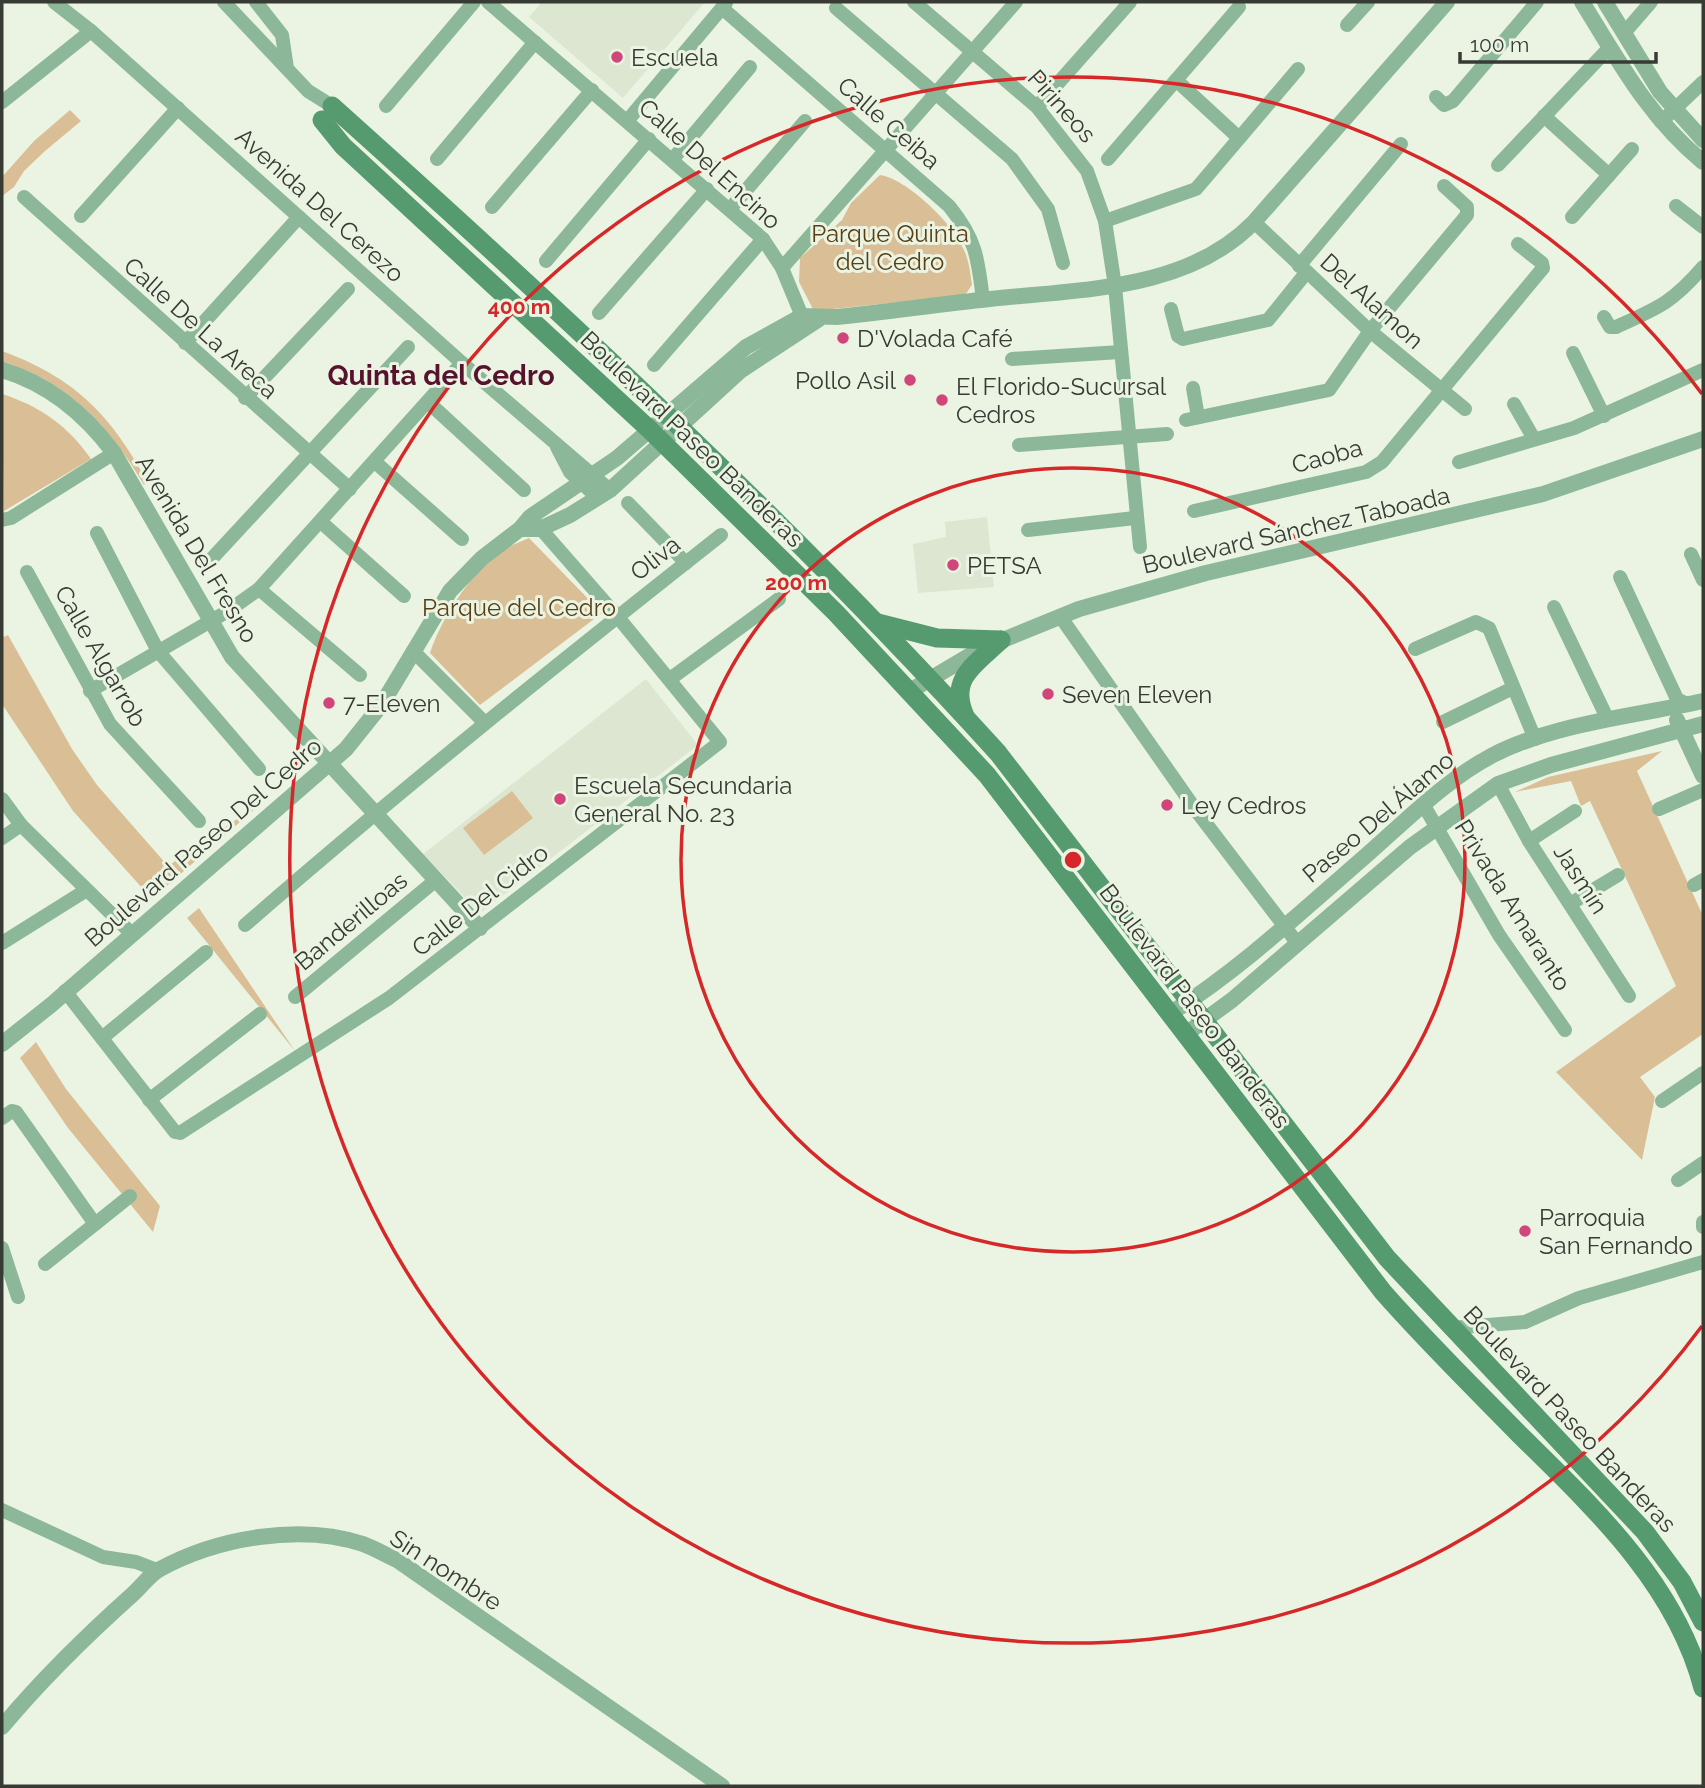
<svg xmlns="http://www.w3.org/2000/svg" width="1705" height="1788" font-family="Raleway,sans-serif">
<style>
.built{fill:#dce6d0}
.green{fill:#dabf96}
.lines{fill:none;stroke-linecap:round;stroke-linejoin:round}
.minor{stroke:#8cb899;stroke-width:14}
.tertiary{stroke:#8cb899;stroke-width:16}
.secondary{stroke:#569b6f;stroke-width:19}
.ring{fill:none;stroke:#d62828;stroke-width:3.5}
.poi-dot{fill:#d0457a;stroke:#ebf4e3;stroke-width:2.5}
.labels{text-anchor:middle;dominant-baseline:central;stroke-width:6;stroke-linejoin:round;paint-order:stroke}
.poi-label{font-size:24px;fill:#373b34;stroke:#ebf4e3;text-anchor:start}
.street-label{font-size:24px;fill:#373b34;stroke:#ebf4e3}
.park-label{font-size:24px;fill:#583f14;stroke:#ebf4e3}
.quarter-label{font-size:28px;font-weight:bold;fill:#56132d;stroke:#ebf4e3}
.centre{fill:#d62828;stroke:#ebf4e3;stroke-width:3.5}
.ring-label{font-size:21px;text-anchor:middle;font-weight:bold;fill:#d62828;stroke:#ebf4e3;stroke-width:6;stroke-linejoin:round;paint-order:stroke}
</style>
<rect width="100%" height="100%" fill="#ebf4e3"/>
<!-- built -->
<g class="built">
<path d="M542,2H705L623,98L529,17Z"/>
<path d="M987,517L994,587L918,593L913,544L946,537L945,522Z"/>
<path d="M646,679L698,745L480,913L423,854Z"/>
</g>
<!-- green -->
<g class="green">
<path d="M70,110L81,121L45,151L24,171L14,187L2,196V177L34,141Z"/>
<path d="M880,175C905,178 953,223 963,248C969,259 970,272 972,285L965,295L814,311L799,282L800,258L842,220L851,203Z"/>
<path d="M2,351C75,378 110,414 147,481L144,485C110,427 68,381 2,362Z"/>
<path d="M2,394C40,406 68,426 91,459L4,511Z"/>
<path d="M529,538L602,613L480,705L430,653C442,617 469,576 499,553C507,546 519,543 529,538Z"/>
<path d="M2,634L4,637L8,635L72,749L97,785L168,866L265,800L152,899L73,811L2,704Z"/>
<path d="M1662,751L1637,771L1703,916V1034L1640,1077L1655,1097L1642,1160L1556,1072L1676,986L1590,801L1581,806L1571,781L1515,792L1548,777Z"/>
<path d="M512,791L533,818L484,855L463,828Z"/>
<path d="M199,908L295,1051L187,918Z"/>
<path d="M36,1042L66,1089L160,1206L153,1232L68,1128L20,1058Z"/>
</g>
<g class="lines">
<!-- minor -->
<g class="minor">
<path d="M54,2L91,31L462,363L610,490"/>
<path d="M224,2L308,91L332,106"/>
<path d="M256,2L282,35L287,68"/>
<path d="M488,2L763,239L782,268L806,326"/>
<path d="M914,2L1037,107L1087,171L1105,221L1115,286L1140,547"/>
<path d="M722,8L949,206C976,239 978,258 983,300"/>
<path d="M836,8L1012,159L1048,209L1063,263"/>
<path d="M1347,25L1368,2"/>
<path d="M1625,32L1651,2"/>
<path d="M1176,80L1239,138"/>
<path d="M1436,97L1444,105L1453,101L1537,2"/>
<path d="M2,102L91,31"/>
<path d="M386,106L474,2"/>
<path d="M1037,107L1130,2"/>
<path d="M1544,116L1609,175"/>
<path d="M628,120L726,3"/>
<path d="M1661,122L1703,82"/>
<path d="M437,159L535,42"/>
<path d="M673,159L750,67"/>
<path d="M1108,159L1239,7"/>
<path d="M1498,165L1610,47"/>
<path d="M24,197L350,489"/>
<path d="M1676,206L1703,227"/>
<path d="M492,207L592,90"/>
<path d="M730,209L805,121"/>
<path d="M81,216L178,108"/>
<path d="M1572,217L1632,149"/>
<path d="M1105,221L1196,189L1298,69"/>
<path d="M1254,222L1370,331L1465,409"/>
<path d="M546,261L649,139"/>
<path d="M1299,266L1401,144"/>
<path d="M782,268L1016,2"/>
<path d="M1171,309L1178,336L1183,339L1268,320L1306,273"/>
<path d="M599,313L707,189"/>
<path d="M1604,317L1610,327H1616C1658,308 1672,303 1703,267"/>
<path d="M185,343L299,217"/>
<path d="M1573,353L1604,416"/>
<path d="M1012,359L1120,352"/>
<path d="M654,365L763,239"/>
<path d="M1193,388L1198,417"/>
<path d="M245,398L348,289"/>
<path d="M428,402L524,490"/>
<path d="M1514,404L1534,439"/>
<path d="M1186,420L1329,390L1370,331L1467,215V207L1444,186"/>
<path d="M1019,445L1167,434"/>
<path d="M557,447L570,472L598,498"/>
<path d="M375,462L462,539"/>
<path d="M1459,462L1574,428L1703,370"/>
<path d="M628,503L686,563"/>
<path d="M1194,511L1366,472L1382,462L1543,268L1542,263L1518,244"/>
<path d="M2,520L11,518L114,453"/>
<path d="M321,522L404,596"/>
<path d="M1028,530L1135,518"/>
<path d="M97,533L158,651L259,769"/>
<path d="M1691,554L1703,580"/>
<path d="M205,566L408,347"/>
<path d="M27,572L110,724L199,821"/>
<path d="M1620,577L1677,699L1687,704"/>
<path d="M259,589L360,675"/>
<path d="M1554,607L1608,720"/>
<path d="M1060,616L1198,813L1298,944"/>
<path d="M1415,649L1476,622L1489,628L1535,739"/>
<path d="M413,651L484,722"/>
<path d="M670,679L779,599"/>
<path d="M90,691L228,611L259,589L462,363"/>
<path d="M1443,722L1513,688"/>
<path d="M1498,784L1529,841L1629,996"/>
<path d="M2,799L21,825L132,934"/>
<path d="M1423,804L1499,935L1565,1030"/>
<path d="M1659,809L1703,790"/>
<path d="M2,838L21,825"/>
<path d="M1529,841L1575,811"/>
<path d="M1694,885L1703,880"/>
<path d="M1570,904L1618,875"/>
<path d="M245,925C400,790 560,662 721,535"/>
<path d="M2,943L85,891"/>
<path d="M65,991L175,1132L180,1133L389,998L720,742L617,616L533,520"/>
<path d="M295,997L436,880"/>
<path d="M102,1038L206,952"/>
<path d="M149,1100L260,1014"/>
<path d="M1662,1101L1703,1073"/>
<path d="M2,1118L12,1111L16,1112L95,1224"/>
<path d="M1678,1180L1703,1163"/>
<path d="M1703,1222V1227"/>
<path d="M2,1248L18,1297"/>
<path d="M45,1264L130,1196"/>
<path d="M1451,1328L1525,1322L1579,1298L1703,1262"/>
<path d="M2,1510L103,1557L136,1562L157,1570"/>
</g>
<!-- tertiary -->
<g class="tertiary">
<path d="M1582,2C1618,60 1649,118 1703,162"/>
<path d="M1605,2L1660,92L1703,140"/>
<path d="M2,370C49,384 85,414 114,453L232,657L480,928"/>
<path d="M520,529H540L570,515L610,490L740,371L819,319"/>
<path d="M910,691L981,649L1079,609L1206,573L1543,494L1703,439"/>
<path d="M1677,720L1703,776"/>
<path d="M1171,1013C1239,970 1300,913 1361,860C1404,823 1442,782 1493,755C1556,723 1635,716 1703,701"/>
<path d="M1187,1033L1232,1000L1410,847L1498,784L1551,765L1703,724"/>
<path d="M2,1044L51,1005L346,749L382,704L450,591L482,558L520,529L530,517L617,458L746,347L802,316L837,317C888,312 939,304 990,299C1080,289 1187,291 1254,222L1447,2"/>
<path d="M2,1727C42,1679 86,1636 133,1594C142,1586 150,1574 160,1569C217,1538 300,1523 363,1544C374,1548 386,1555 397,1560L722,1786"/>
</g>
<!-- secondary -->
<g class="secondary">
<path d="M332,106C563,313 790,524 998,753L1387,1258L1645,1532L1682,1582L1703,1622"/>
<path d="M322,120L343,146L650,430L836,613L987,775L1383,1292C1427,1342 1474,1388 1520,1435C1594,1508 1676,1584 1703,1688"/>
<path d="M878,623L937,638L1001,640"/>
<path d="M965,716C948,678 976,664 1001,640"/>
</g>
</g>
<!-- distance rings -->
<g class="ring">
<circle cx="1073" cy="860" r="392"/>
<path d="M1702 1326A783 783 0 1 1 1702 394"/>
</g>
<!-- markers -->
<g class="poi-dot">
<circle cx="617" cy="57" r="7"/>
<circle cx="843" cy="338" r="7"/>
<circle cx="910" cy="380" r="7"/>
<circle cx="942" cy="400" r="7"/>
<circle cx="953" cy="565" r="7"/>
<circle cx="1048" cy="694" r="7"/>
<circle cx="329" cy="703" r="7"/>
<circle cx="560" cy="799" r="7"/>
<circle cx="1167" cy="805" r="7"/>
<circle cx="1525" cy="1231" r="7"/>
</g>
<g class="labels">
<!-- poi labels -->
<g class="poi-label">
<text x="631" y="57">Escuela</text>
<text x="857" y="338">D'Volada Café</text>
<text x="896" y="380" text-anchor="end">Pollo Asil</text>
<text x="956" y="386">El Florido-Sucursal<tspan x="956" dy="28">Cedros</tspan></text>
<text x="967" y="565">PETSA</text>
<text x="1062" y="694">Seven Eleven</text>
<text x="343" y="703">7-Eleven</text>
<text x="574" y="785">Escuela Secundaria<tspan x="574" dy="28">General No. 23</tspan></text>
<text x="1181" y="805">Ley Cedros</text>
<text x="1539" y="1217">Parroquia<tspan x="1539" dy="28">San Fernando</tspan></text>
</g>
<!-- street labels -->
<g class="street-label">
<text transform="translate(1062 106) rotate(48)">Pirineos</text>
<text transform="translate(889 123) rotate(41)">Calle Ceiba</text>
<text transform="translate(710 164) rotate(42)">Calle Del Encino</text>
<text transform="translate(320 205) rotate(42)">Avenida Del Cerezo</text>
<text transform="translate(1372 301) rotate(42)">Del Alamon</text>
<text transform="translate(201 328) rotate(42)">Calle De La Areca</text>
<text transform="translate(692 439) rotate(44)">Boulevard Paseo Banderas</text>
<text transform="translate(1327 456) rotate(-15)">Caoba</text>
<text transform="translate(1296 530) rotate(-13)">Boulevard Sánchez Taboada</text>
<text transform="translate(197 549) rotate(59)">Avenida Del Fresno</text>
<text transform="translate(655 558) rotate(-38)">Oliva</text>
<text transform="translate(101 656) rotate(60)">Calle Algarrob</text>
<text transform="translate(1378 817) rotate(-40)">Paseo Del Álamo</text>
<text transform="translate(203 842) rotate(-41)">Boulevard Paseo Del Cedro</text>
<text transform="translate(1581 879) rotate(57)">Jasmín</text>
<text transform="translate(480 900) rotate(-38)">Calle Del Cidro</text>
<text transform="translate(1513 905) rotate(58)">Privada Amaranto</text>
<text transform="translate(351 921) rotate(-40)">Banderilloas</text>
<text transform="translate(1195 1006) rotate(53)">Boulevard Paseo Banderas</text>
<text transform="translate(1570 1419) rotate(47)">Boulevard Paseo Banderas</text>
<text transform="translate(446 1570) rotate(33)">Sin nombre</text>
</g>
<!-- park labels -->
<g class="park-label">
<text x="890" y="233">Parque Quinta<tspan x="890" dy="28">del Cedro</tspan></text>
<text x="519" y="607">Parque del Cedro</text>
</g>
<!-- quarter labels -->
<g class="quarter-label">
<text x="441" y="375">Quinta del Cedro</text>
</g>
</g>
<circle cx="1073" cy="860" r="10" class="centre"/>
<g class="ring-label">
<text x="519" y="314">400 m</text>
<text x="796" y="590">200 m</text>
</g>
<!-- border -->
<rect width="1705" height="1788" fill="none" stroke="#373b34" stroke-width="7"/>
<!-- scale -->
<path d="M1460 52v10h196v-10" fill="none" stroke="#373b34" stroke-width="3.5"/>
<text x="1470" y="52" font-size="21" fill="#373b34" stroke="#ebf4e3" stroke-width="5" paint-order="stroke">100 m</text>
</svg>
